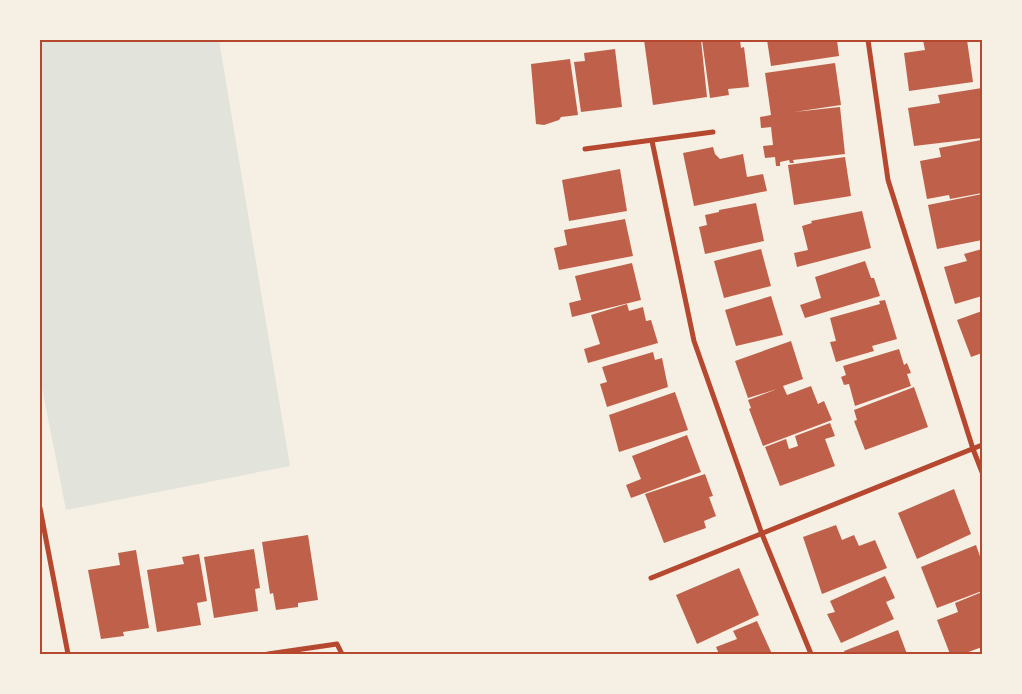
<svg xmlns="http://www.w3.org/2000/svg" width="1022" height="694" font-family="'Exo 2',sans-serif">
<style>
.green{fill:#e2e4dc}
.building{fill:#bf614a}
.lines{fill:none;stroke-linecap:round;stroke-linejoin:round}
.minor{stroke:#b5482f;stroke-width:5}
.neatline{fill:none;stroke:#b5482f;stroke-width:2}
</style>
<rect width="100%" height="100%" fill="#f6efe4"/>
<!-- green -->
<path class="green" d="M40,40H219L290,466L66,510L40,378Z"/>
<!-- building -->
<g class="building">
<path d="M644,40H701L707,97L653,105Z"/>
<path d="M702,40H740L741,48L744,47L749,87L728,89L729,95L710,98Z"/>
<path d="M767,40H837L839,56L771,66Z"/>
<path d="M923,40H967L973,82L909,91L904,53L925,50Z"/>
<path d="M615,49L622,107L581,112L574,62L585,61L584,53Z"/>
<path d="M570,59L578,115L561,117L559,120L544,125L536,124L531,64Z"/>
<path d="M835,63L841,105L794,112L840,107L845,154L793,160L794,163H790L789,160L780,162V166H776L775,157L765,158L763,146L773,145L771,127L761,128L760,117L771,115L765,73Z"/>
<path d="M982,88V138L914,146L908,108L940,103L938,95Z"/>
<path d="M981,140L982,193L950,199L949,195L927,199L920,161L941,157L939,148Z"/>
<path d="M713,147L715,154L720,159L743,154L747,177L763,174L767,191L694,206L683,153Z"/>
<path d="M845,157L851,196L794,205L788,165Z"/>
<path d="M620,169L627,211L569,221L562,180Z"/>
<path d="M982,194V240L937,249L928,205Z"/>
<path d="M756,203L764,241L705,254L699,227L707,225L705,215L719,212V210Z"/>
<path d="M862,211L871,248L797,267L794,253L808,250L802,226L812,223L811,221Z"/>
<path d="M625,219L633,256L559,270L554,248L567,245L564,230Z"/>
<path d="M761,249L771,286L724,298L714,261Z"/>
<path d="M982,249V296L955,304L944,267L967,261L964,254Z"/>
<path d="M865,261L871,278H874L880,296L805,318L800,305L821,298L815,277Z"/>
<path d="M632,263L641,300L572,317L569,303L581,300L575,276Z"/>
<path d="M771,296L783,335L736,346L725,310Z"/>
<path d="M885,300L897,339L872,346L874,351L836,362L830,342L836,341L830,318L880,304L879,301Z"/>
<path d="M627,304L629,311L643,307L646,321L651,320L658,343L588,363L584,349L600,344L591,315Z"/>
<path d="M982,311V353L971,357L957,320Z"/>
<path d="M791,341L803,379L783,386L787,395L811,386L818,404L824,401L832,420L763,446L749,409L751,408L748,400L777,389L748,398L735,361Z"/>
<path d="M899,349L904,365L907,363L911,373L907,374L911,386L855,406L849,384L844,385L841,377L846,375L843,366Z"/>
<path d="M653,352L655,360L662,358L668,387L607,407L600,384L607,382L602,367Z"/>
<path d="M914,387L928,427L865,450L854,421L857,420L854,410Z"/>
<path d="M675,392L688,430L619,452L609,415Z"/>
<path d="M830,423L835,436L825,439L835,466L780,486L765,447L786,439L789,449L798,446L795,436Z"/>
<path d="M687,435L701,472L631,498L626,485L641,479L632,456Z"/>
<path d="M705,474L713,496L709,497L716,516L704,521L706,528L664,543L645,494Z"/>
<path d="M954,489L971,534L917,559L898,513Z"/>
<path d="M836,525L842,540L854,535L859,546L875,540L887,568L822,594L803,537Z"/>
<path d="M308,535L318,600L298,603V607L276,610L273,593L270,594L262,542Z"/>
<path d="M976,545L982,562V591L937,608L921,567Z"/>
<path d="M254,549L260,588L255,589L258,611L214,618L204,557Z"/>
<path d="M136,550L149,628L123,632L124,636L101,639L88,570L120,565L118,553Z"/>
<path d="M199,554L207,601L197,603L201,625L157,632L147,570L184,564L182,557Z"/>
<path d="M739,568L759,615L697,644L676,595Z"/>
<path d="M885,576L895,598L886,602L894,619L841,643L827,614L835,612L830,601Z"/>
<path d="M982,592V647L963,654H950L937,620L958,612L955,603Z"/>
<path d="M757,621L772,654H719L716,647L737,639L733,631Z"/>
<path d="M898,630L907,654H845L844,651Z"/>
</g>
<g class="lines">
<!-- minor -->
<g class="minor">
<path d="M868,40L888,180L973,449L982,472"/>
<path d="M652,141L694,341L762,534L811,654"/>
<path d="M585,149L713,132"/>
<path d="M40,508L68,654"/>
<path d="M651,578L982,445"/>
<path d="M268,654L337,644L342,654"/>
</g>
</g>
<!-- border -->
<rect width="1022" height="694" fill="none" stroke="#f6efe4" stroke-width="82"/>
<rect x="41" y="41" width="940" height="612" class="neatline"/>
</svg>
